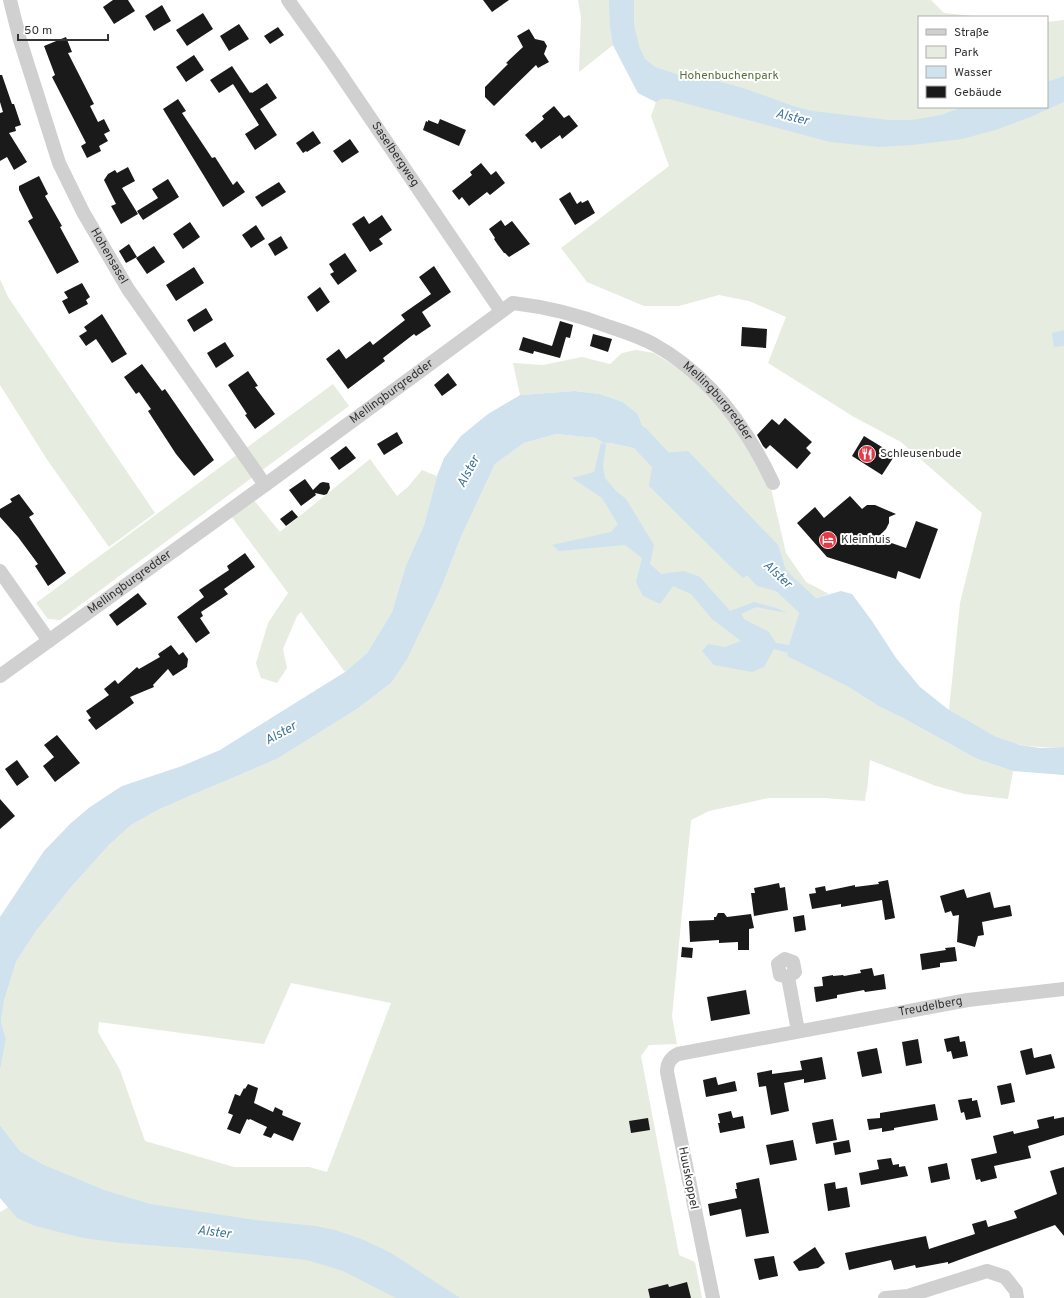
<svg xmlns="http://www.w3.org/2000/svg" width="1064" height="1298" font-family="Overpass,sans-serif">
<style>
.green{fill:#e6ecdf;fill-rule:evenodd}
.water{fill:#cfe2ee}
.lines{fill:none;stroke-linecap:round;stroke-linejoin:round}
.river{stroke:#cfe2ee;stroke-width:22}
.building{fill:#1a1a1a}
.minor{stroke:#d0d0d0;stroke-width:14}
.labels{text-anchor:middle;dominant-baseline:central;stroke-width:4;stroke-linejoin:round;paint-order:stroke}
.park-label{font-size:12px;fill:#56703f;stroke:#fff}
.street-label{font-size:12px;fill:#333;stroke:#fff}
.poi-label{font-size:12px;fill:#333;stroke:#fff;text-anchor:start}
.water-label{font-size:13px;font-style:italic;fill:#3f7597;stroke:#fff}
</style>
<rect width="100%" height="100%" fill="#fff"/>
<!-- green -->
<g class="green">
<path d="M578,0H931L944,13L982,17H919V107H1047V22L1064,20V747C1041,748 1016,747 995,737C979,729 964,719 949,710L960,603L982,513L901,442L854,417L768,363L786,317L749,301L719,295L679,306H644L587,282L561,248L669,166L651,116L656,102L638,93L613,45L579,72L581,17Z"/>
<path d="M0,279L8,297L155,513L109,547L48,461L0,385Z"/>
<path d="M636,350L654,353L695,379L734,425L769,480L786,553L806,582L829,594L809,600L847,686L880,707L903,718L977,759L1013,771L1008,799L965,794L936,786L870,760L867,791L866,792L865,801L824,798H768L709,811L691,820L672,1016L677,1044L649,1045L641,1056L679,1255L695,1262L702,1298H0V1212L7,1208L44,1165L20,1151L0,1125V1071L6,1039L1,1022L4,1001L16,962L36,931L72,886L109,845L131,825L158,810L192,795L277,759L357,709L391,683L442,586L461,537L495,464L524,443L556,434L597,438L604,443H610L638,449L648,455L645,434L638,414L623,402L600,394L575,391L520,395L513,363L543,365L582,357L610,364L622,353ZM291,983L391,1003L327,1172L309,1167H234L145,1141L120,1070L98,1032L99,1022L264,1044Z"/>
<path d="M333,384L349,406L60,620L48,619L36,603Z"/>
<path d="M370,459L397,496L408,487L422,470L437,476L424,525L406,565L392,612L367,653L345,672L301,612L297,616L283,649L287,668L277,683L261,678L256,663L268,623L288,593L231,516L253,499L280,532Z"/>
</g>
<!-- water -->
<g class="water">
<path d="M609,0H634V25L639,46L645,59L655,67L676,74L703,77L743,88L796,107L812,111L889,120H912L941,115L963,107H1047V82L1064,76V102L1028,118L995,130L962,139L912,145L879,147L830,142L669,99H661L656,102L638,93L613,45L610,27Z"/>
<path d="M1064,330V346L1054,347L1052,333Z"/>
<path d="M575,391L600,394L623,402L638,414L645,434L655,447L648,455L638,449L610,443H604L596,438L556,434L524,443L495,464L461,537L442,586L407,659L391,683L357,709L277,759L192,795L158,810L131,825L109,845L72,886L36,931L16,962L4,1001L1,1022L6,1039L0,1071V917L44,851L71,823L90,807L122,786L182,766L220,750L345,672L367,653L392,612L406,565L424,525L437,476L444,458L461,436L488,414L520,395Z"/>
<path d="M601,443L606,444L603,466L605,478L616,491L626,499L654,545L650,564L661,574L684,571L700,577L730,611L754,602L776,608L787,613L756,607L741,614L744,619L769,632L776,643L789,645L801,608L798,603L800,600L805,596L809,600L841,591L852,594L872,621L896,658L920,687L949,710L996,737L1020,745L1040,748L1064,747V775L1013,771L977,759L903,718L880,707L847,686L787,656L788,653L774,649L764,667L752,672L714,665L702,651L708,644L725,647L741,641L712,619L691,594L673,586L660,604L643,596L636,582L642,558L625,545L559,551L552,545L611,532L618,524L602,498L572,478L594,472Z"/>
<path d="M688,451L778,545L789,580L802,593L794,601L784,593L757,586L747,575L743,578L732,568L649,486C655,450 652,454 688,451Z"/>
<path d="M0,1125L20,1151L44,1165L104,1190L150,1204L255,1220L315,1226L335,1230L364,1240L391,1253L460,1298H396L343,1271L307,1260L201,1249L121,1243L83,1238L35,1226L17,1218L0,1198Z"/>
</g>
<g class="lines">
<!-- river -->
<g class="river">
<path d="M631,432L639,437L677,478"/>
<path d="M775,575L823,620"/>
</g>
</g>
<!-- building -->
<g class="building">
<path d="M113,0H128L135,11L114,24L103,7Z"/>
<path d="M483,0H509L492,12Z"/>
<path d="M162,5L171,21L154,31L145,16Z"/>
<path d="M203,13L213,29L187,46L176,30Z"/>
<path d="M239,24L249,39L229,51L220,36Z"/>
<path d="M278,27L284,35L270,44L264,36Z"/>
<path d="M529,29L535,39L544,41L547,46L544,54L549,62L538,68L536,65L494,106L485,97V87L508,64L506,63L523,47L517,36Z"/>
<path d="M66,37L72,52L68,53L94,104L90,106L98,122L104,119L110,131L104,134L108,141L99,146L101,151L87,158L81,146L86,143L52,77L55,75L44,46Z"/>
<path d="M194,55L204,70L186,82L176,67Z"/>
<path d="M232,66L250,93L251,92L252,93L267,83L277,98L260,109L277,135L255,150L245,134L259,125L233,84L219,93L210,80Z"/>
<path d="M0,75H2L12,104H14L21,125L15,127L16,131L9,133L27,162L14,170L7,157L0,161V113L3,112L0,102Z"/>
<path d="M178,99L186,111L182,113L212,158L215,157L233,185L237,181L245,192L223,207L163,109Z"/>
<path d="M554,106L564,118L569,115L578,126L562,139L560,135L541,149L535,141L532,143L525,135L544,119L542,116Z"/>
<path d="M440,119L466,130L459,146L423,130L426,121L428,122V120L438,124Z"/>
<path d="M313,131L321,143L307,152L306,151L303,153L296,143Z"/>
<path d="M350,139L359,152L342,163L333,151Z"/>
<path d="M481,163L491,175L496,171L505,183L490,195L487,192L469,206L462,197L459,200L452,191L472,175L470,172Z"/>
<path d="M128,167L135,181L122,188L138,214L121,224L111,206L116,204L104,180L108,174L115,170L117,173Z"/>
<path d="M39,176L48,194L45,196L62,226L60,227L79,262L57,274L28,221L33,218L19,190V186Z"/>
<path d="M168,179L179,197L143,220L137,211L158,198L152,189Z"/>
<path d="M279,182L286,192L262,207L255,197Z"/>
<path d="M570,192L577,204L581,201L582,203L588,200L595,213L575,225L559,199Z"/>
<path d="M382,215L392,230L379,239L383,244L370,252L352,224L364,216L369,224Z"/>
<path d="M501,220L505,226L512,221L530,244L509,257L505,253H504L498,245L494,239L495,238L489,229Z"/>
<path d="M190,222L200,237L183,249L173,234Z"/>
<path d="M256,225L265,239L251,248L242,235Z"/>
<path d="M281,236L288,248L275,256L268,244Z"/>
<path d="M129,244L137,257L126,263L119,251Z"/>
<path d="M154,246L165,262L147,274L136,258Z"/>
<path d="M345,253L357,271L338,285L330,274L334,272L329,264Z"/>
<path d="M434,266L451,292L422,312L431,326L416,336L414,334L383,358L385,361L348,389L326,359L339,349L346,359L370,341L373,345L405,320L401,315L431,294L419,277Z"/>
<path d="M194,267L204,283L176,301L166,285Z"/>
<path d="M82,283L90,297L86,300L88,304L69,314L62,301L68,298L64,292Z"/>
<path d="M320,287L330,302L317,312L307,297Z"/>
<path d="M206,308L213,320L194,332L187,320Z"/>
<path d="M102,314L127,354L112,363L96,339L86,346L79,336L87,331L84,327Z"/>
<path d="M560,321L573,325L570,338L566,337L560,358L534,351L533,354L519,350L523,337L552,346Z"/>
<path d="M742,327L767,329L766,348L741,346Z"/>
<path d="M593,334L612,339L608,352L590,346Z"/>
<path d="M225,342L234,356L216,368L207,353Z"/>
<path d="M142,364L162,391L165,389L214,460L194,476L176,454L148,411L151,409L139,392L136,394L124,377Z"/>
<path d="M248,371L258,386L255,387L275,414L255,429L245,415L247,414L228,385Z"/>
<path d="M448,373L457,385L442,396L434,385Z"/>
<path d="M785,418L812,442L806,448L811,453L797,469L770,445L766,449L763,446L757,435L772,419L779,425Z"/>
<path d="M397,432L403,443L384,455L377,444Z"/>
<path d="M864,436L895,455L882,475L852,456Z"/>
<path d="M346,446L356,458L339,470L330,458Z"/>
<path d="M305,479L313,490L320,483L323,482L329,483L330,488L327,494L324,495L315,493L316,495L301,506L289,490Z"/>
<path d="M19,494L34,514L29,517L66,573L48,586L35,566L38,564L18,537L0,517V509L12,502L10,499Z"/>
<path d="M850,496L862,509L867,505H875L896,514L889,517V523L886,529L877,538L906,548L916,521L938,529L920,579L898,571L896,579L827,557L797,523L815,507L824,518Z"/>
<path d="M292,510L298,517L286,526L280,519Z"/>
<path d="M245,553L255,567L224,589L228,594L201,612L203,616L200,618L210,633L196,643L177,617L204,597L199,590L229,570L227,566Z"/>
<path d="M138,593L147,604L117,626L109,615Z"/>
<path d="M171,645L179,655L183,652L188,659L187,667L173,676L168,669L153,685L154,687L130,697L134,703L96,730L88,720L91,718L86,711L109,695L104,689L115,680L118,684L137,667L139,669L160,657L158,654Z"/>
<path d="M57,735L80,763L55,782L43,766L54,757L44,745Z"/>
<path d="M17,760L29,777L17,786L5,769Z"/>
<path d="M0,799L15,816L0,829Z"/>
<path d="M888,880L895,918L885,920L882,900L841,907V904L812,909L809,894L816,893L815,888L825,886L826,891L855,885V887L879,884L878,882Z"/>
<path d="M779,883L780,888L785,887L788,910L754,916L751,893H755L754,888Z"/>
<path d="M964,889L967,898L990,892L994,908L1010,905L1012,916L982,922L984,935L978,936L975,947L957,942L959,915L953,916L951,911L945,913L940,896Z"/>
<path d="M718,913H724L727,917L751,914L754,928L749,929V950H738V942L719,943V940L690,942L689,921L714,920V917H716Z"/>
<path d="M804,915L806,930L795,932L793,917Z"/>
<path d="M682,947L693,948L692,958L681,957Z"/>
<path d="M955,947L957,961L940,963V967L922,970L920,954L946,950L945,948Z"/>
<path d="M872,968L874,976L884,974L886,989L865,992L864,990L837,995V998L816,1002L814,987L823,986L822,977L833,975V976L843,975L844,976L861,973L860,970Z"/>
<path d="M746,990L750,1014L711,1021L707,997Z"/>
<path d="M959,1036L960,1042L965,1041L968,1056L953,1059L951,1051L947,1052L944,1039Z"/>
<path d="M918,1039L922,1063L906,1066L902,1042Z"/>
<path d="M877,1048L882,1073L862,1077L857,1052Z"/>
<path d="M1032,1048L1034,1058L1051,1054L1055,1068L1026,1075L1020,1051Z"/>
<path d="M822,1057L826,1079L804,1083V1079L784,1083L789,1111L771,1115L766,1086L759,1087L757,1073L772,1070V1074L802,1070L800,1061Z"/>
<path d="M716,1077L718,1085L735,1081L737,1091L706,1097L703,1080Z"/>
<path d="M1011,1083L1015,1102L1001,1105L997,1086Z"/>
<path d="M248,1084L258,1088L254,1103L273,1112L275,1107L283,1111L282,1115L301,1123L293,1141L274,1133L271,1138L263,1135L267,1127L250,1119L249,1120L247,1119L240,1134L227,1129L233,1115L228,1113L235,1094L240,1096L244,1088L245,1089Z"/>
<path d="M972,1098V1101L977,1100L981,1117L966,1120L964,1112L961,1113L958,1100Z"/>
<path d="M935,1104L938,1120L894,1128V1130L882,1132V1128L869,1130L867,1119L880,1118V1113Z"/>
<path d="M731,1111L733,1118L743,1116L745,1128L720,1133L718,1123H720L718,1114Z"/>
<path d="M1054,1116V1119L1064,1117V1135L1028,1146L1031,1158L994,1166L997,1178L981,1182L980,1179L976,1180L971,1159L997,1153L993,1136L1013,1131L1014,1134L1039,1128L1037,1120Z"/>
<path d="M648,1118L650,1130L631,1133L629,1121Z"/>
<path d="M833,1119L837,1140L816,1144L812,1123Z"/>
<path d="M793,1140L797,1160L770,1165L766,1145Z"/>
<path d="M849,1140L851,1152L835,1155L833,1143Z"/>
<path d="M891,1158L893,1165L899,1164V1167L905,1166L908,1176L861,1185L859,1173L879,1169L877,1160Z"/>
<path d="M947,1163L950,1179L931,1183L928,1167Z"/>
<path d="M1064,1167V1236L1055,1225L948,1264V1262L916,1268L915,1265L894,1270L891,1260L849,1270L845,1253L926,1236L929,1249L975,1234L972,1224L986,1220L988,1227L1017,1218L1014,1211L1057,1194L1050,1171Z"/>
<path d="M759,1178L769,1233L746,1237L741,1209L710,1216L708,1204L737,1198L735,1189H737L736,1183Z"/>
<path d="M835,1182L836,1189L847,1187L850,1207L828,1211L824,1184Z"/>
<path d="M815,1247L825,1263L818,1268L799,1271L793,1262Z"/>
<path d="M774,1256L778,1276L759,1280L754,1259Z"/>
<path d="M687,1282L691,1298H650L648,1289L668,1284L669,1287Z"/>
</g>
<g class="lines">
<!-- minor -->
<g class="minor">
<path id="s1" d="M10,0L20,40L59,163L83,212L128,289L265,485"/>
<path id="s2" d="M288,0L333,63L501,311"/>
<path d="M0,571L49,641"/>
<path id="s3" d="M0,676L265,485L513,303C547,307 579,315 610,327C625,332 641,337 655,345C709,375 747,428 773,483"/>
<path d="M788,977L780,975L778,964L785,959L793,962L795,972L788,977L798,1031"/>
<path id="s4" d="M713,1298L667,1072C667,1063 670,1058 678,1054L968,1000L1064,989"/>
<path d="M885,1298L908,1296L987,1271L1005,1277L1016,1291L1017,1298"/>
</g>
</g>
<!-- icons -->
<defs>
<g id="restaurant-disc" transform="scale(0.9)"><circle r="9.5" fill="#e63946" stroke="#fff"/><path d="M-5-6h1v4h1v-4h1v4h1v-4h1v5L-1.5 .5V6h-2V.5L-5-1ZM5-6V6H3V1.5H1.5Q1.5-4 5-6Z" fill="#fff"/></g>
<g id="hotel-disc" transform="scale(0.9)"><circle r="9.5" fill="#e63946" stroke="#fff"/><path d="M-6-4.5h1.5V1H6V5H4.5V3h-9V5H-6ZM-4 0a1.8 1.8 0 1 1 3.6 0ZM.5 0V-2.5h3Q6-2.5 6 0Z" fill="#fff"/></g>
</defs>
<g fill-rule="evenodd">
<use href="#restaurant-disc" x="867" y="454"/>
<use href="#hotel-disc" x="828" y="540"/>
</g>
<g class="labels">
<!-- park labels -->
<g class="park-label">
<text x="729" y="76">Hohenbuchenpark</text>
</g>
<!-- street labels -->
<g class="street-label">
<text stroke="none"><textPath href="#s2" startOffset="188">Saselbergweg</textPath></text>
<text stroke="none"><textPath href="#s1" startOffset="276">Hohensasel</textPath></text>
<text stroke="none"><textPath href="#s3" startOffset="484">Mellingburgredder</textPath></text>
<text stroke="none"><textPath href="#s3" startOffset="868">Mellingburgredder</textPath></text>
<text stroke="none"><textPath href="#s3" startOffset="160">Mellingburgredder</textPath></text>
<text stroke="none"><textPath href="#s4" startOffset="510">Treudelberg</textPath></text>
<text transform="translate(688 1178) rotate(79)">Huuskoppel</text>
</g>
<!-- poi labels -->
<g class="poi-label">
<text x="880" y="454">Schleusenbude</text>
<text x="841" y="540">Kleinhuis</text>
</g>
<!-- water labels -->
<g class="water-label">
<text transform="translate(792 118) rotate(14)">Alster</text>
<text transform="translate(469 472) rotate(-62)">Alster</text>
<text transform="translate(777 575) rotate(43)">Alster</text>
<text transform="translate(281 734) rotate(-29)">Alster</text>
<text transform="translate(214 1233) rotate(7)">Alster</text>
</g>
</g>
<!-- legend -->
<rect x="918" y="16" width="130" height="92" fill="#ffffff" stroke="#adadad"/>
<rect x="926" y="29" width="20" height="6" fill="#d0d0d0" stroke="#adadad"/>
<text x="954" y="36" font-size="12" fill="#333333">Straße</text>
<rect x="926" y="46" width="20" height="12" fill="#e6ecdf" stroke="#adadad"/>
<text x="954" y="56" font-size="12" fill="#333333">Park</text>
<rect x="926" y="66" width="20" height="12" fill="#cfe2ee" stroke="#adadad"/>
<text x="954" y="76" font-size="12" fill="#333333">Wasser</text>
<rect x="926" y="86" width="20" height="12" fill="#1a1a1a" stroke="#adadad"/>
<text x="954" y="96" font-size="12" fill="#333333">Gebäude</text>
<!-- scale -->
<path d="M18 34v6h90v-6" fill="none" stroke="#333333" stroke-width="2"/>
<text x="24" y="34" font-size="12" fill="#333333" stroke="#ffffff" stroke-width="3" paint-order="stroke">50 m</text>
</svg>
